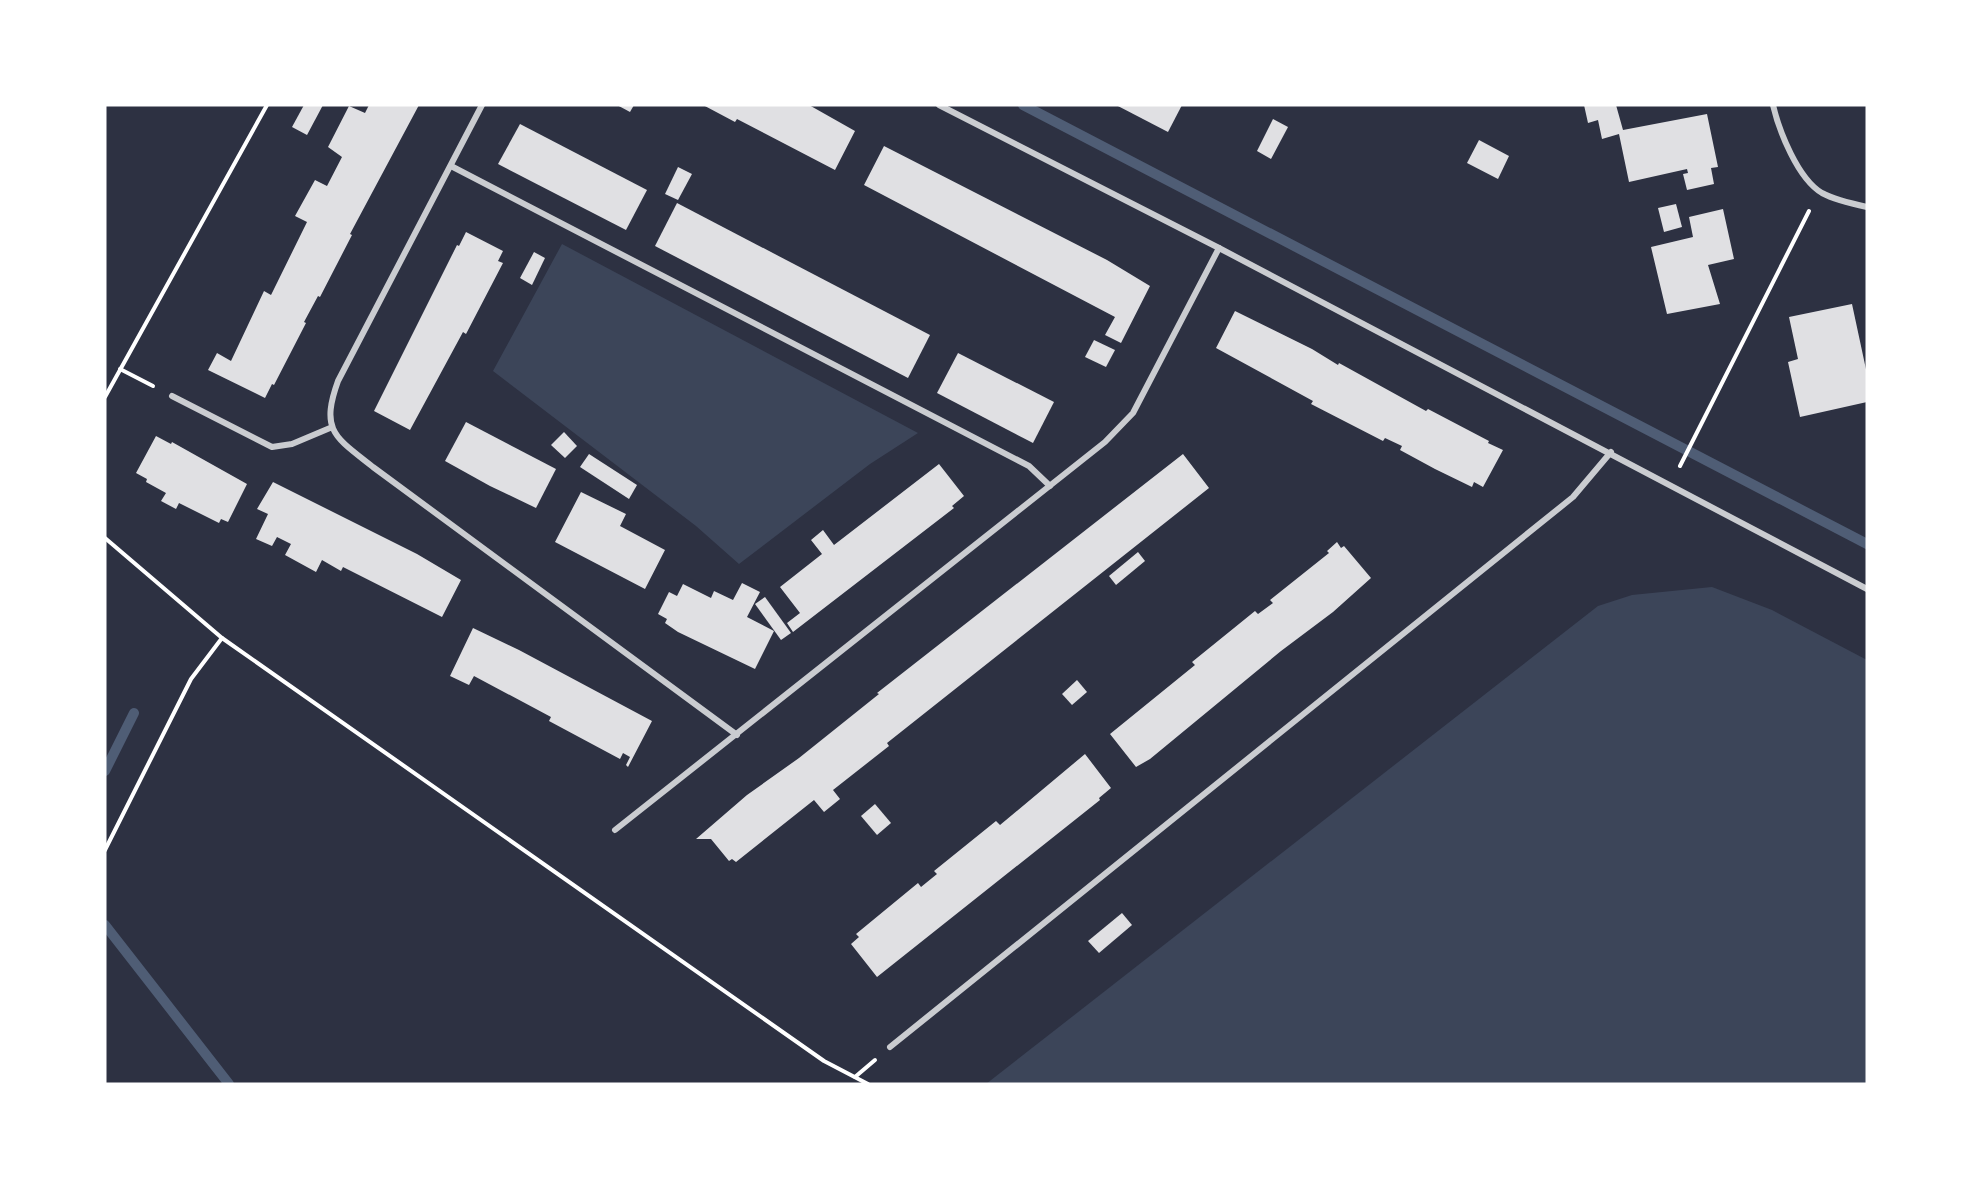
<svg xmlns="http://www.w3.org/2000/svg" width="1972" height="1189" font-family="Lora,serif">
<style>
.green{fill:#3c4559}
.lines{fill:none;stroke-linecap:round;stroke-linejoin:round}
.stream{stroke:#4f5d75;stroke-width:10}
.building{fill:#e0e0e3}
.path{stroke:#fff;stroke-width:4}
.minor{stroke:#caccd0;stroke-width:6}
</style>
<rect width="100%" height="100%" fill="#2d3142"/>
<!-- green -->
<g class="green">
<path d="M562,244L918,433L870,464L739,564L696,526L493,371Z"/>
<path d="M1712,587L1772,610L1867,660V1084H986L1598,606L1632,595Z"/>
</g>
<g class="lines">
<!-- stream -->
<g class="stream">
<path d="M1023,105L1867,544"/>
<path d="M105,771L134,713"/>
<path d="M105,925L229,1084"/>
</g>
</g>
<!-- building -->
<g class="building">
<path d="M304,105H323L307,135L292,127Z"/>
<path d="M369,105H419L350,234L352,235L320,297L318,296L304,322L306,323L274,385L272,384L265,398L208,370L217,353L231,361L264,291L271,295L274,289L307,222L295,216L315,180L327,186L342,157L328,147L349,106L365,113Z"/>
<path d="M617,105H634L630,112Z"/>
<path d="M703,105H809L855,131L835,170L737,119L735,122Z"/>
<path d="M1116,105H1182L1168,132Z"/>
<path d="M1584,105H1616L1623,130L1707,114L1718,167L1711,168L1714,184L1687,190L1683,174L1688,173L1687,169L1629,182L1619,134L1602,139L1598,120L1588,123Z"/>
<path d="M1273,119L1288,127L1271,159L1257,151Z"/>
<path d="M520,124L647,190L626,230L498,164Z"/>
<path d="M1479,140L1509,156L1498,179L1467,163Z"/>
<path d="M884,146L1107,260L1150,286L1121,343L1105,335L1115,317L864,185Z"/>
<path d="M678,167L692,174L678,200L665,194Z"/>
<path d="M677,203L930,335L908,378L655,246Z"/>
<path d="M1676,204L1682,227L1664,232L1658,208Z"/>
<path d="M1723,209L1734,259L1708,265L1720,304L1667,314L1651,247L1693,237L1689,217Z"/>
<path d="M466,232L503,251L498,261L503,263L466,334L463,332L410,430L374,411L457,245L459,246Z"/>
<path d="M534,252L545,258L532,285L520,278Z"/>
<path d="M1852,304L1867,374V402L1800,417L1788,362L1798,359L1789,317Z"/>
<path d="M1235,311L1312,349L1338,365L1339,363L1426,411L1428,409L1489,441L1488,443L1503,450L1483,487L1474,482L1472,487L1435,469L1400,450L1402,446L1385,438L1383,441L1311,404L1313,401L1216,348Z"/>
<path d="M1094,340L1115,350L1106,367L1085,357Z"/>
<path d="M958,353L1054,402L1033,443L937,393Z"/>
<path d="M466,422L556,469L536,508L490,486L445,461Z"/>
<path d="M564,432L577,446L565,458L551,445Z"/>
<path d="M156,436L171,444L172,442L247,484L228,522L221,519L219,523L179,503L176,509L161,501L166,493L146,482L147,479L136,473Z"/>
<path d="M589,454L637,485L629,499L580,467Z"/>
<path d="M1183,454L1209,488L887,743L889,746L833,790L840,799L824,812L814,800L736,862L732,859L729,861L711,839H696L747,795L799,758L879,694L877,693Z"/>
<path d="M939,464L964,496L952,506L954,508L793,632L787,623L800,613L780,587L822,554L811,540L823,530L834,545Z"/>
<path d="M273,482L417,554L461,580L442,617L343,567L341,571L322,560L316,572L285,555L291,544L277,537L272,546L256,539L268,514L257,509Z"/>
<path d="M581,492L626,514L620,526L665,550L645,589L555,542Z"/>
<path d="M1337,542L1341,548L1344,546L1371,578L1333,612L1281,651L1150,759L1136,767L1110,734L1195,665L1192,662L1255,611L1258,614L1273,603L1270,600L1329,553L1327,551Z"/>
<path d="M1138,552L1145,561L1116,585L1109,576Z"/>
<path d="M742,583L760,592L747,617L774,631L755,669L678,632L665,623L667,619L658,614L669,592L677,596L683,584L711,598L714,591L733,600Z"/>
<path d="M765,597L791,633L781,640L755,604Z"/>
<path d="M473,628L519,650L652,721L628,767L626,765L630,757L623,753L620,759L549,721L551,717L474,676L469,685L450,676Z"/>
<path d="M1077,680L1087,692L1072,705L1062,694Z"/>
<path d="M1085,754L1111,788L1099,798L1100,800L877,977L851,944L859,937L856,934L918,883L921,887L937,874L934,871L996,821L1000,825Z"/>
<path d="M875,804L891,823L877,835L861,816Z"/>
<path d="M1122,913L1132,925L1099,953L1088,941Z"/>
</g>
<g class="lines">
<!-- path -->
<g class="path">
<path d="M120,369L153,386"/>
<path d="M105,397L267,105"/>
<path d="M1680,466L1809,211"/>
<path d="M105,538L222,638L824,1061L868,1084"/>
<path d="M105,850L191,679L222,638"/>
<path d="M855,1077L875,1060"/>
</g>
<!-- minor -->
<g class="minor">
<path d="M482,105L338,381C320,431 335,437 373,467L737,735"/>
<path d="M939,105L1219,248L1867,589"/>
<path d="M1773,105C1779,131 1798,179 1822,193C1835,200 1853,204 1867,207"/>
<path d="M451,166L1029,466L1050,486"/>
<path d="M172,396L272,447L292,444L330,428"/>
<path d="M615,830L1105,442L1133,413L1219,248"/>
<path d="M890,1047L1573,497L1611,452"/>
</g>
</g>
<!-- border -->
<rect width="1972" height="1189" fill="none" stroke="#ffffff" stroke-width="213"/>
</svg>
